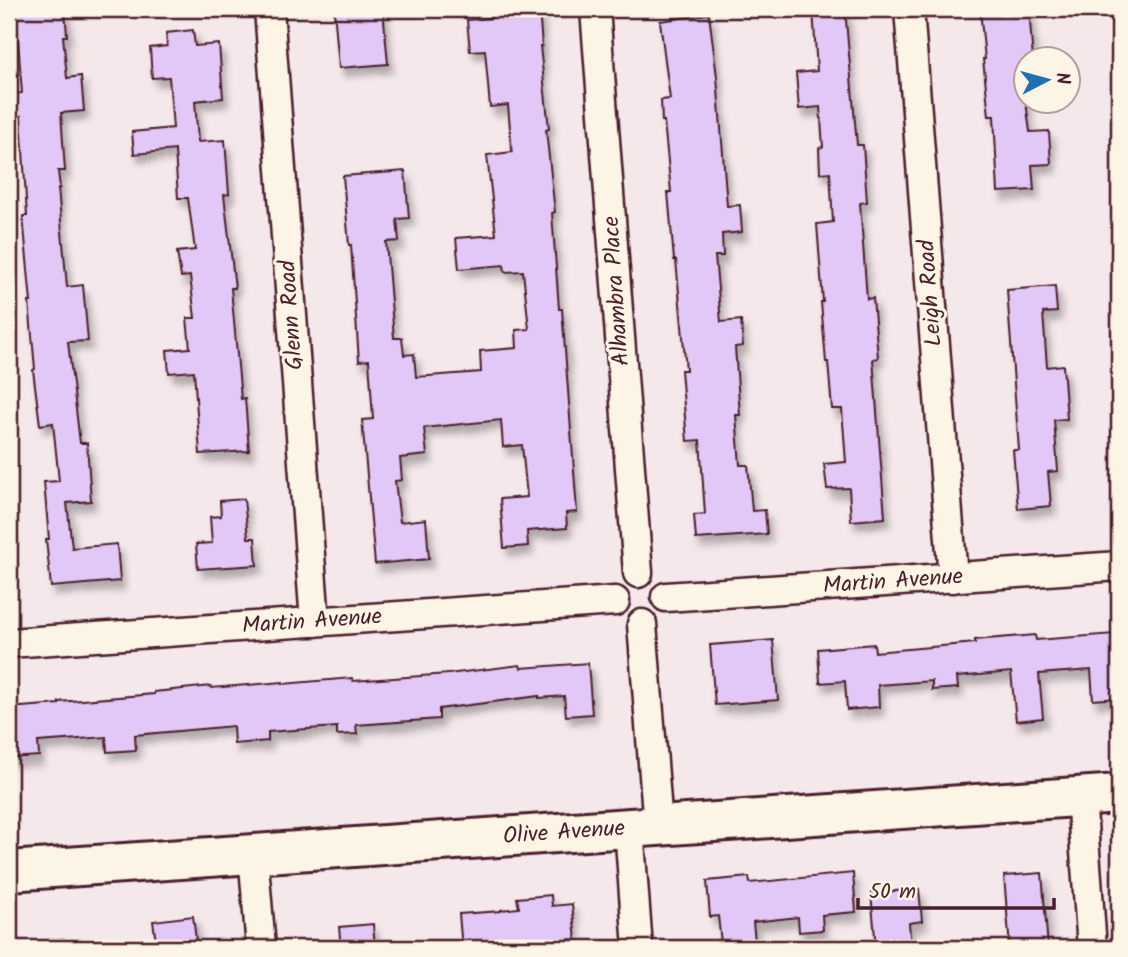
<svg xmlns="http://www.w3.org/2000/svg" width="1128" height="957" font-family="Kalam,sans-serif">
<style>
.building{fill:#e2c8f7;stroke:#4a1f2b;stroke-width:2;filter:url(#shadow)}
.lines{fill:none;stroke-linecap:round;stroke-linejoin:round}
.street-casing{stroke:#4a1f2b;stroke-width:33}
.secondary-casing{stroke:#4a1f2b;stroke-width:44}
.street{stroke:#fcf5e5;stroke-width:28}
.secondary{stroke:#fcf5e5;stroke-width:38}
.labels{text-anchor:middle;dominant-baseline:central;stroke-width:6;stroke-linejoin:round;paint-order:stroke}
.street-label{font-size:23px;fill:#4a1f2b;stroke:#fcf5e5}
</style>
<defs>
<filter id="shadow"><feDropShadow dx="4.5" dy="8" stdDeviation="3.5" flood-color="#0004"/></filter>
</defs>
<rect width="100%" height="100%" fill="#f4e8ea"/>
<filter id="ink" filterUnits="userSpaceOnUse"><feTurbulence type="fractalNoise" baseFrequency=".0143" numOctaves="2"/><feDisplacementMap in="SourceGraphic" scale="14" xChannelSelector="R" yChannelSelector="G"/><feConvolveMatrix kernelMatrix="1 2 1 2 8 2 1 2 1" color-interpolation-filters="sRGB"/></filter>
<g filter="url(#ink)">
<!-- building -->
<g class="building">
<path d="M12,9H65L67,36H63L67,78L81,76L84,111L61,113L65,171H58L60,188H58L67,287L83,285L88,341L68,342L80,443H87L91,501L67,503L72,548L117,544L120,581L51,587L46,539H49L44,482L59,481L53,423L40,425L33,370L35,369L29,302H31L23,216H27L21,116L16,117L14,94L22,93L18,40L15,41Z"/>
<path d="M334,9H383L388,64L339,68Z"/>
<path d="M491,9H539L542,46H540L549,129L546,130L555,212L552,213L559,309H562L577,512L566,513L567,528L527,531L528,546L504,548L500,499L527,497L522,445L503,447L501,420L424,428L427,455L400,458L402,480L395,481L400,522L426,519L429,559L375,564L362,420L373,419L369,360L359,361L351,245H349L343,176L405,171L409,218L397,219L399,241L386,242L394,338H402L404,355L414,354L416,377L481,372L480,351L517,348L516,330L529,329L523,271L505,272L504,265L459,269L456,238L496,235L487,155L512,152L508,105L490,107L485,50L470,51L467,20L491,18Z"/>
<path d="M813,9H845L857,145H863L867,202L860,203L867,299L873,298L878,358L873,359L885,518L851,521L849,488L827,489L824,464L846,462L842,409H832L828,362H826L821,302H823L817,224L833,222L830,172L820,173L819,148L823,147L820,107L799,109L796,73L817,71Z"/>
<path d="M980,9H1029L1033,60H1026V102L1030,132L1049,131L1051,164L1032,165L1034,190L998,192L994,116H989L983,59H985Z"/>
<path d="M709,14L717,77L727,206L740,205L742,232L722,234L723,256H715L721,322L741,320L743,346L735,347L740,415H736L740,465H748L752,511L765,510L767,534L696,539L694,515L705,514L700,440L687,441L681,370H686L676,260H674L668,192H671L664,121H662L661,100L670,99L660,21Z"/>
<path d="M193,30L195,46L219,44L223,98L195,101L198,142L225,140L229,194L224,195L235,288H231L241,399L245,398L249,451L200,454L194,371L169,373L167,350L190,348L187,318H195L190,276L181,277L177,252L195,250L188,198H178L175,150L134,154L132,132L173,128L169,77L152,78L150,48L167,46L166,33Z"/>
<path d="M1055,286L1057,312L1043,313L1047,367L1063,365L1067,419L1054,420L1058,471L1048,472L1051,506L1018,509L1013,450H1019L1007,290Z"/>
<path d="M244,499L248,538H255L257,565L198,569L196,544L212,543L210,517L221,516L220,501Z"/>
<path d="M1114,634L1119,698L1093,700L1091,670L1039,674L1043,718L1016,721L1011,672L957,677L958,688L932,690V681L878,685L879,707L847,710L845,681L820,683L818,649L874,644L875,652L975,643V640L1035,635L1036,640Z"/>
<path d="M773,640L778,700L715,705L710,645Z"/>
<path d="M588,663L592,714L566,716L564,696L539,698V696L439,709V719L356,725L357,734L337,735V727L307,729L268,732V741L234,744L233,726L135,735L136,750L107,752L106,737L38,742L39,756L9,758V708L59,704V702L154,694V692L211,686V688L283,682V684L352,678L353,681L448,674L520,665L521,668Z"/>
<path d="M853,873L856,912L822,915L823,930L799,932L798,917L753,922L755,941L721,943L718,916L710,917L707,881L749,877L750,883Z"/>
<path d="M1042,873L1048,948H1010L1004,876Z"/>
<path d="M919,889L922,921L909,923L911,947L876,948L871,893Z"/>
<path d="M551,895L552,906L572,904L576,939L485,948H462L459,914L501,911V910L519,908L517,898Z"/>
<path d="M193,916L197,948H157L153,921Z"/>
<path d="M373,924L375,948H341L339,927Z"/>
</g>
<g class="lines">
<!-- street casing -->
<g class="street-casing">
<g id="street">
<path d="M269,9L315,622"/>
<path d="M595,9L638,573"/>
<path d="M909,9L953,578"/>
<path d="M666,597L1119,566"/>
<path d="M642,624L658,826"/>
<path d="M9,643L615,601"/>
<path d="M1081,796L1092,948"/>
<path d="M629,828L638,948"/>
<path d="M253,853L261,948"/>
</g>
</g>
<!-- secondary casing -->
<g class="secondary-casing">
<path id="secondary" d="M9,871L1119,794"/>
</g>
<!-- street -->
<use href="#street" class="street"/>
<!-- secondary -->
<use href="#secondary" class="secondary"/>
</g>
</g>
<g class="labels">
<!-- street labels -->
<g class="street-label">
<text transform="translate(617 291) rotate(-94)">Alhambra Place</text>
<text transform="translate(931 293) rotate(-94)">Leigh Road</text>
<text transform="translate(292 315) rotate(-94)">Glenn Road</text>
<text transform="translate(893 582) rotate(-4)">Martin Avenue</text>
<text transform="translate(312 622) rotate(-4)">Martin Avenue</text>
<text transform="translate(564 833) rotate(-4)">Olive Avenue</text>
</g>
</g>
<!-- margin -->
<rect width="1128" height="957" fill="none" stroke="#fcf5e5" stroke-width="35"/>
<rect x="18" y="18" width="1093" height="922" fill="none" stroke="#4a1f2b" stroke-width="2.5" filter="url(#ink)"/>
<!-- north arrow -->
<g transform="translate(1047 80) rotate(84)"><circle r="33" fill="#fcf5e5" stroke="#b59f9b" stroke-width="2"/>
<path d="M0-5L12 26L0 18L-12 26Z" fill="#1f6fb2"/>
<text y="-10" font-size="19" font-weight="bold" text-anchor="middle" fill="#4a1f2b">N</text>
</g>
<!-- scale -->
<path d="M858 898v10h196v-10" fill="none" stroke="#4a1f2b" stroke-width="3.5"/>
<text x="869" y="898" font-size="21" fill="#4a1f2b" stroke="#fcf5e5" stroke-width="5" paint-order="stroke">50 m</text>
</svg>
